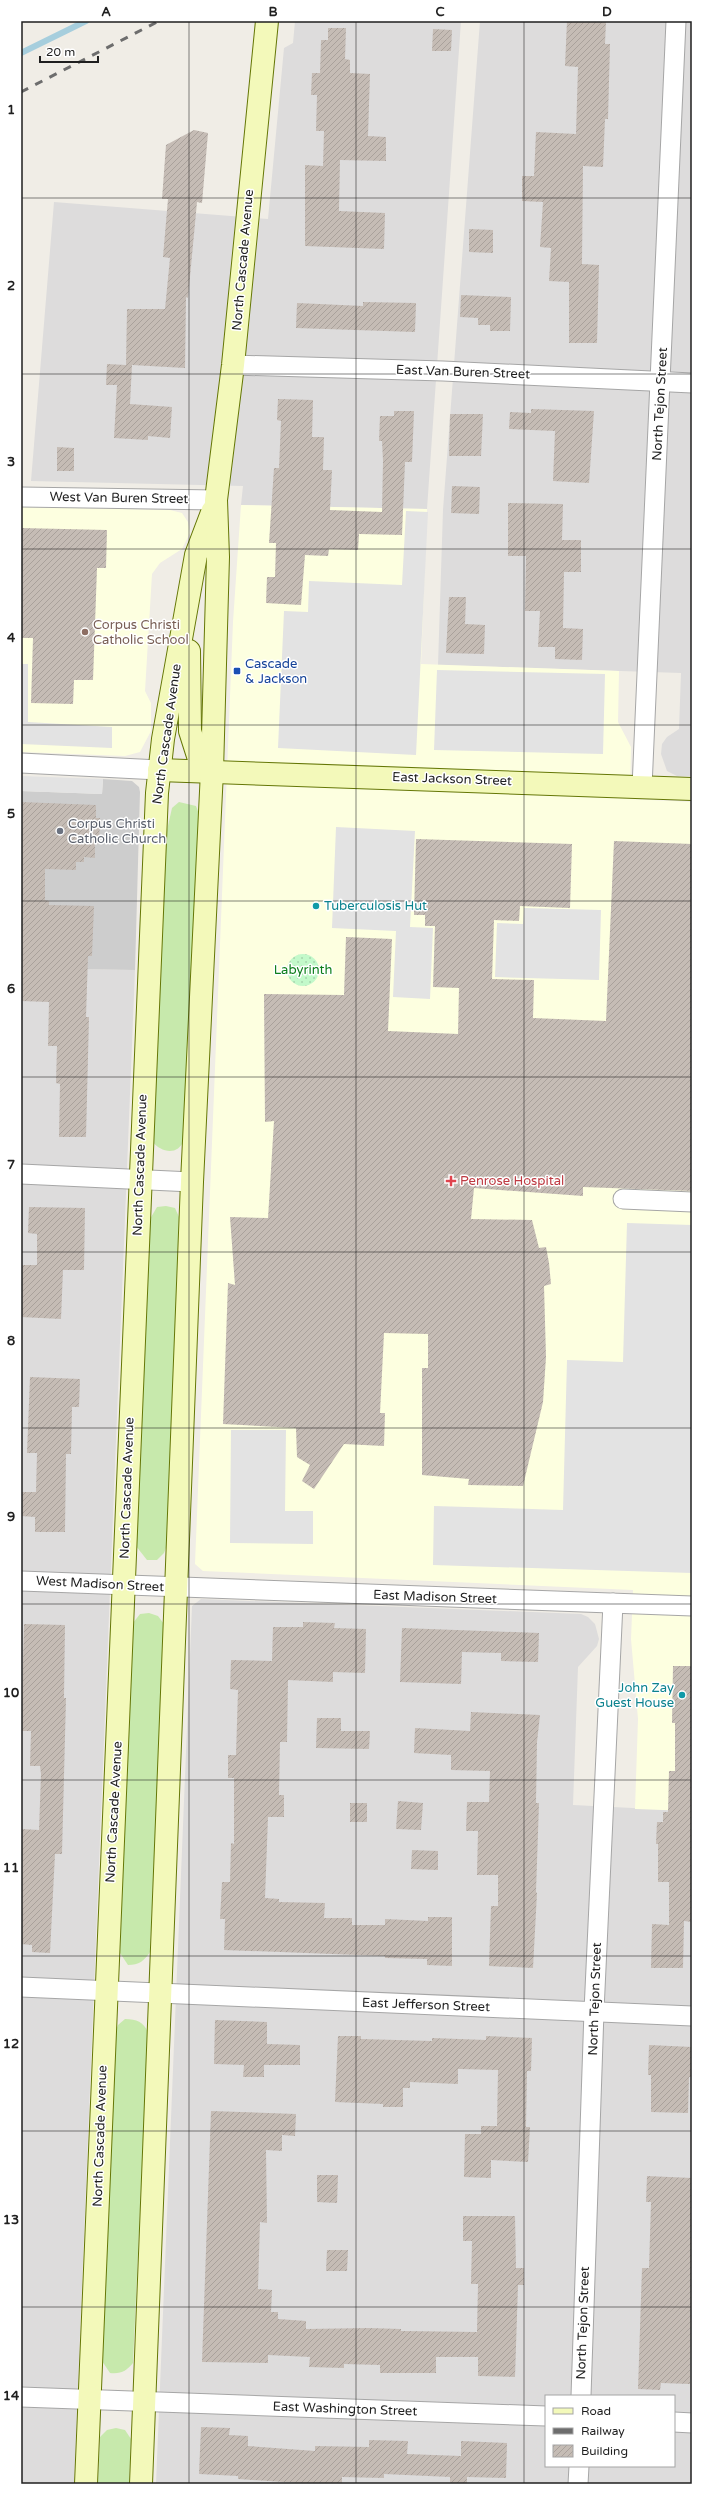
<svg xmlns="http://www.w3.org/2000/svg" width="713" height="2505" font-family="'Varela Round',sans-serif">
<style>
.residential{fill:#dddcdc;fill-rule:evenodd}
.education{fill:#fdffe0}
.religious{fill:#cdcdcd}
.grass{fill:#c7e9ac}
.park{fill:url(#park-dots)}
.parking{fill:#e3e3e3}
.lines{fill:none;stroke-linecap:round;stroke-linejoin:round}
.stream{stroke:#a6cedd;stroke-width:6}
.building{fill:url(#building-hatch)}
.street-casing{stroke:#a6a6a6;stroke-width:21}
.secondary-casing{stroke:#657706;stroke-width:24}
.street{stroke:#fff;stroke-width:19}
.secondary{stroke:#f3f9ba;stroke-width:22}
.rail{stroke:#6d6d6d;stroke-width:3;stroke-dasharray:8 8;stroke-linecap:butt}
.grid{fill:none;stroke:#1f1f1f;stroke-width:1;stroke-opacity:0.55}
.education-dot{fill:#8d6e63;stroke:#fff;stroke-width:1.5}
.transit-dot{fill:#1a4fb4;stroke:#fff;stroke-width:1.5}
.worship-dot{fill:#6b7280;stroke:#fff;stroke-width:1.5}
.culture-dot{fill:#0f9aa8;stroke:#fff;stroke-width:1.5}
.health-dot{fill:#e0444e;stroke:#fff;stroke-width:1.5}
.labels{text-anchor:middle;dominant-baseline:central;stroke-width:3;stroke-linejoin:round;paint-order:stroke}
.street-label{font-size:13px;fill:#1f1f1f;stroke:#fff}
.education-label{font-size:13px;fill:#785e54;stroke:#fff;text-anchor:start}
.transit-label{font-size:13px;fill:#164399;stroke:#fff;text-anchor:start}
.worship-label{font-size:13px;fill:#5b616d;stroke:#fff;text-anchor:start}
.culture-label{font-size:13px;fill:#0d838f;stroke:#fff;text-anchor:start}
.park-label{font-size:13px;fill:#0c7e1b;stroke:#fff}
.health-label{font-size:13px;fill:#be3a42;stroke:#fff;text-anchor:start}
.neatline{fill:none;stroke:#1f1f1f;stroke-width:1.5}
.grid-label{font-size:13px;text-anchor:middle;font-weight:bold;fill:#1f1f1f}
</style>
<defs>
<pattern id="park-dots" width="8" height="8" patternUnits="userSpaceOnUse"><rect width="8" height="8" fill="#c3f9ca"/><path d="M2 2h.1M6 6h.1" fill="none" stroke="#a7d5ad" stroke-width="1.8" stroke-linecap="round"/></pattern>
<pattern id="building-hatch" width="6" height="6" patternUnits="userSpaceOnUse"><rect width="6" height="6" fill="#c5bcb5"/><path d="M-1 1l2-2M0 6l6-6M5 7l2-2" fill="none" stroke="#a9a19b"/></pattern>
</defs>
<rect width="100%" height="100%" fill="#f0ede6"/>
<!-- residential -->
<g class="residential">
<path d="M295,21H461L427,509L241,505L243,486L31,481L54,202L268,219L284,48L293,43Z"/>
<path d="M480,21H692V776H677L667,771L661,754L662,744L667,737L679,729L681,673L438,665L443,510Z"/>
<path d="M21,968L135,970L74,2484H21Z"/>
<path d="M201,1599L581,1614L588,1617L595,1624L599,1639L597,1646L578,1667L573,1805L692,1811V2484H156L192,1606ZM546,2396H674V2466H546Z"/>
</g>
<!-- education -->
<g class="education">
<path d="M241,505L427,509L421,664L619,671L618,722L631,747L630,799L692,802V1811L635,1809L638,1719L631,1639L633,1590L203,1571L195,1564L233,622Z"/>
<path d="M21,507L170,510L182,513L188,522L190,533L182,549L160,563L152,574L145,691L151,703V731L140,752L125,756L21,752Z"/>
</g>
<!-- religious -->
<path class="religious" d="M103,779L132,781L139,787L140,792L135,970L21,968V791L102,794Z"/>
<!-- grass -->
<g class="grass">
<path d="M179,802L196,806L199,814L184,1140C178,1156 161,1153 152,1141L165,839L172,808Z"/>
<path d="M166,1206L175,1208L179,1217L167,1545L164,1553L157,1560H147L136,1546L150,1219L157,1207Z"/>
<path d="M149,1613L158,1616L164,1624L150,1952C144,1961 139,1965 128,1965L120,1953L133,1623L140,1614Z"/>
<path d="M125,2019C137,2019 143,2022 148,2032L133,2363C126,2371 122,2374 110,2373L102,2361L115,2033L118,2025Z"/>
<path d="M116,2428L125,2430L131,2439L129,2484H98L100,2437L107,2430Z"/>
</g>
<!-- park -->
<circle class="park" cx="303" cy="970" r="16"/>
<!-- parking -->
<g class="parking">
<path d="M406,511L428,512L416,755L278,748L284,611L308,612L309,581L402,585Z"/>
<path d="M21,664H28V722L112,727V748L21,744Z"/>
<path d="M437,670L605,674L603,754L434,750Z"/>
<path d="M21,776L103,779L102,794L21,791Z"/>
<path d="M336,827L415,831L410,927L433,928L430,999L393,997L396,931L332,928Z"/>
<path d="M524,908L601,910L599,980L495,977L497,923L523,924Z"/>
<path d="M627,1223L692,1225V1573L433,1565L434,1506L563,1510L567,1360L623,1362Z"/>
<path d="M231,1430H286L285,1511H313V1544L230,1543Z"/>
</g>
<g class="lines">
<!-- stream -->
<path class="stream" d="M21,53L86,21"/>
</g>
<!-- building -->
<g class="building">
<path d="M567,21H606L605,44H610L608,119H605L603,167L583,166L582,264L599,265L597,343H569V282L549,281L551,248L540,247L543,202L522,201V176H534L536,132L576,134L578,67L565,66Z"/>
<path d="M328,28H346L345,59L350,60V73L370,74L368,136L386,137V161L340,160L339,211L385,213L384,249L305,246V165L323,166L324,131H316L317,95H311L312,73H320L321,40H328Z"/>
<path d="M433,29L452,30L451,51H432Z"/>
<path d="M194,130L208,133L202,203L197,202L188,298L186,297L185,368L132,365L130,404L172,407L170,438L148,436V440L114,438L117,385H106L107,364L126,365L127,309H165L170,258L163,257L168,199H162L166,145Z"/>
<path d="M469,229L493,230V253L469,252Z"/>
<path d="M461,295L511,297L510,331H490V325H478V318L460,317Z"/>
<path d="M363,302L416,303L415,332L296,328L297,303L363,306Z"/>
<path d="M278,399L313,400L312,437H324L323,470H332L330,510L382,512L383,461L382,441H379L380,416H394V411H414L412,462H405L402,535L359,534L358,550L329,549L328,556L305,555L301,605L266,603L267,577H275L276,543H269L274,468H279L281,421L277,420Z"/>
<path d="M531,409L594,411L589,483L553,481L555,431L509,429L510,412L531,413Z"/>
<path d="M450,414H483L481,456H449Z"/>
<path d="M57,447L74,448V471H57Z"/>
<path d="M452,486L480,487L479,514L451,513Z"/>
<path d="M508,503L563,504L562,540H581V572H564L563,628L583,629L582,660L555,659V647H538L540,611H525L526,556H508Z"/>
<path d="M21,528L107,530L106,568H97L93,680H74L73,704L31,703L33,638H21Z"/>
<path d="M449,597H466L465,624L485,625L484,654L446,653Z"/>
<path d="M21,802L96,805V818H100L99,844H95V858L84,857V862H76V870L45,869V900L49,901V905L94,906L92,956H88L86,1017H89L86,1137H59L60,1084L56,1083L57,1046H48L49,1002L21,1001Z"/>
<path d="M416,839L572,844L570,908L520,906L519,921L494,920L492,979L534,980L533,1018L606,1021L614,841L692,844V1191L583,1187V1196L474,1188L471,1219L532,1220L539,1248L546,1247L549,1263L551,1284L544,1286L546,1357L543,1402L523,1486L468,1485L469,1479L422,1475V1368H428V1334L384,1333L380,1413H385L384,1446L344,1444L314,1489L302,1481L310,1465L297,1457L296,1428L223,1424L228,1283L235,1285L230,1217L268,1218L274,1121L265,1122L264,994L344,995L346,937L392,939L388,1031L458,1034L459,988L433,987L435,926H425V915H414Z"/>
<path d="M29,1207L85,1208L84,1270H63L61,1319L21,1317V1265H37V1234L28,1233Z"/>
<path d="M30,1377L80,1379L79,1407H72L71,1454H66L65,1532H35V1517L21,1516V1492H36L37,1453H27Z"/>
<path d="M303,1622L335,1623L334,1628L366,1629L365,1673L333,1672V1682L288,1680L287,1742H280L279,1795H284V1817H268L265,1898L279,1899V1902L325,1903L324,1918H352V1925H385V1919L428,1921V1917H452V1966L427,1965V1959L385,1958V1956L224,1950L225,1919H220L222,1882H230L231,1843L234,1844V1778H228V1755H236L238,1690L230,1689L231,1660L272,1661L273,1627H303Z"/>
<path d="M24,1624L65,1625L64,1698H66L62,1854H55L50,1953L32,1952V1945L21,1944V1829L39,1830L41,1774L40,1766H30L31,1731H21Z"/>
<path d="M402,1628L539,1633L538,1662L501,1661V1653L462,1652L461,1684L400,1682Z"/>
<path d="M673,1666H692V1922L684,1921L683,1968H651L652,1924L669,1925V1882H658V1844H656L657,1822H663V1812H668L669,1771H675V1723H672Z"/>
<path d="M471,1712L540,1715L537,1742L536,1803H539L536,1892L537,1893L533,1968L489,1966L491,1906H498V1875H477L478,1831H466L467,1802H489L490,1771L451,1770V1755L414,1753L415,1728L470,1731Z"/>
<path d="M317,1718H341V1731H370L369,1749L316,1748Z"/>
<path d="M398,1801L423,1803L421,1830L396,1829Z"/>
<rect x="350" y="1803" width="17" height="19"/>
<path d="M412,1850L438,1851V1870L411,1869Z"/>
<path d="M215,2020L267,2022V2044L300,2045V2065H264V2077H243L244,2065L214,2064Z"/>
<path d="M338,2036H361V2039L432,2041V2038L486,2040V2036L532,2038L531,2071H527L526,2127H530L528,2162L491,2160V2178L464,2177L465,2134H481V2126H497L498,2070L458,2069V2084L410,2082V2088H403V2107H383V2104L335,2102Z"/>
<path d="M649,2045L692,2047V2077H689L688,2113L651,2112V2075H648Z"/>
<path d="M211,2111L296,2114L295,2136L282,2135V2151L266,2150L267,2223L260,2222L258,2289L272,2290L271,2312H278V2319L306,2321V2329L369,2328L401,2329V2331L477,2332L478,2284H471L472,2241H463V2216H515L516,2268H524V2285H518L515,2377L478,2376V2357H436V2373H380V2365L344,2364V2368L309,2367L310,2357L268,2355V2363L202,2362Z"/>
<path d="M317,2175H338L337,2203L317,2202Z"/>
<path d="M647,2176L692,2178L690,2384L661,2383L660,2390L638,2389L642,2268H649L651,2202H646Z"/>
<path d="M327,2250H348L347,2271H326Z"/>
<path d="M201,2427L230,2428L229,2435L248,2436V2446L315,2451V2446L369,2447V2440L408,2441L407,2454L461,2456V2441L507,2443L506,2478L467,2477V2484H450V2477L384,2474V2478L342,2477V2484H314L238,2479V2476L199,2474Z"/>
</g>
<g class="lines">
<!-- street casing -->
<g class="street-casing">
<g id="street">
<path d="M233,365L443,371L692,383"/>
<path d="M21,497L216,500"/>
<path d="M21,763L159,770"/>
<path d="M642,787L676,21"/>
<path d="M21,1174L192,1182"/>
<path d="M623,1199L692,1202"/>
<path d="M21,1581L692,1606"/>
<path d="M21,1987L692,2016"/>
<path d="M581,2396L594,2011L613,1603"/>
<path d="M21,2397L546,2416"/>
<path d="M674,2422L692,2423"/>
<path d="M578,2484L579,2466"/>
</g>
</g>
<!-- secondary casing -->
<g class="secondary-casing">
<g id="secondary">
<path d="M189,651L190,731L198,756L212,771"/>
<path d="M159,770L692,789"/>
<path d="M86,2484L157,793L163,739L196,555L213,510"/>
<path d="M141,2484L192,1182L212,771L218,557L216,500L233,365L267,21"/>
</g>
</g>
<!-- street -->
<use href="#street" class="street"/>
<!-- secondary -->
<use href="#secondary" class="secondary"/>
<!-- rail -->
<path class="rail" d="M21,92L159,21"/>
</g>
<!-- grid -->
<path class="grid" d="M189,21V2484M356,21V2484M524,21V2484M21,198H692M21,374H692M21,549H692M21,725H692M21,901H692M21,1077H692M21,1252H692M21,1428H692M21,1604H692M21,1780H692M21,1956H692M21,2131H692M21,2307H692"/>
<!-- markers -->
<circle class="education-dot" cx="85" cy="632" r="4"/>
<rect class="transit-dot" x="233" y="667" width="8" height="8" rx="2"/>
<circle class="worship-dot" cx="60" cy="831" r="4"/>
<g class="culture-dot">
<circle cx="316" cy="906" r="4"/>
<circle cx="682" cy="1695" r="4"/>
</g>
<path class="health-dot" d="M449 1175h4v4h4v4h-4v4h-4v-4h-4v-4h4z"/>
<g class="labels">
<!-- street labels -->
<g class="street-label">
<text transform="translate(243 260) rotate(-85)">North Cascade Avenue</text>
<text transform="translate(463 372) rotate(2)">East Van Buren Street</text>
<text transform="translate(660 404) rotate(-87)">North Tejon Street</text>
<text transform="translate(119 498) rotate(1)">West Van Buren Street</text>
<text transform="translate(167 734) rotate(-82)">North Cascade Avenue</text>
<text transform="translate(452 779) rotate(2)">East Jackson Street</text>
<text transform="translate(140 1165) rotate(-88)">North Cascade Avenue</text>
<text transform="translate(127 1488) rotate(-88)">North Cascade Avenue</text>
<text transform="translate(100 1584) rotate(3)">West Madison Street</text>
<text transform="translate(435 1597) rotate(2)">East Madison Street</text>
<text transform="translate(114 1812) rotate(-87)">North Cascade Avenue</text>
<text transform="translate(595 1999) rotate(-88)">North Tejon Street</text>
<text transform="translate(426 2005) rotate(2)">East Jefferson Street</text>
<text transform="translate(100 2136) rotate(-88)">North Cascade Avenue</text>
<text transform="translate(583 2323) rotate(-88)">North Tejon Street</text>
<text transform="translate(345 2409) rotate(2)">East Washington Street</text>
</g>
<!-- education labels -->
<g class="education-label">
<text x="93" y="625">Corpus Christi<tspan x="93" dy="15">Catholic School</tspan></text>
</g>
<!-- transit labels -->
<g class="transit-label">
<text x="245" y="664">Cascade<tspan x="245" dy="15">&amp; Jackson</tspan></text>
</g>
<!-- worship labels -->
<g class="worship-label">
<text x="68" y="824">Corpus Christi<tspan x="68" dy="15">Catholic Church</tspan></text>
</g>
<!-- culture labels -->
<g class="culture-label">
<text x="324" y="906">Tuberculosis Hut</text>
<text x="674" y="1688" text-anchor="end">John Zay<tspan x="674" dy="15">Guest House</tspan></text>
</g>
<!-- park labels -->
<g class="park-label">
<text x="303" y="970">Labyrinth</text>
</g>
<!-- health labels -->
<g class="health-label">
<text x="460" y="1181">Penrose Hospital</text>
</g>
</g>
<!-- border -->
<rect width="713" height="2505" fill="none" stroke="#ffffff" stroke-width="44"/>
<!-- legend -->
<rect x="545" y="2395" width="130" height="72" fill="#ffffff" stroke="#a5a5a5"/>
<rect x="553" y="2408" width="20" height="6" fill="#f3f9ba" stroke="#a5a5a5"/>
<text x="581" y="2415" font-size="12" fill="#1f1f1f">Road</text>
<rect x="553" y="2428" width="20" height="6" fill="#6d6d6d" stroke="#a5a5a5"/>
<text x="581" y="2435" font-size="12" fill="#1f1f1f">Railway</text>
<rect x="553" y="2445" width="20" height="12" fill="url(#building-hatch)" stroke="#a5a5a5"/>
<text x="581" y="2455" font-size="12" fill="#1f1f1f">Building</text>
<!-- scale -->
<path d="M40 56v6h58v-6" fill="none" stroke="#1f1f1f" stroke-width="2"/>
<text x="46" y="56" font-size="12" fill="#1f1f1f" stroke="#ffffff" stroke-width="3" paint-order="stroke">20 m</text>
<rect x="22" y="22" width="669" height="2461" class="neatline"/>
<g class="grid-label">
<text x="106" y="16">A</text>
<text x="273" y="16">B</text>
<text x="440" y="16">C</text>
<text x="607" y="16">D</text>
<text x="11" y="114">1</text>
<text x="11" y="290">2</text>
<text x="11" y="466">3</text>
<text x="11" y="642">4</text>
<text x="11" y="818">5</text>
<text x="11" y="993">6</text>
<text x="11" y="1169">7</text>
<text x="11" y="1345">8</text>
<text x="11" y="1521">9</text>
<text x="11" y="1697">10</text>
<text x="11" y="1872">11</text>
<text x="11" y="2048">12</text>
<text x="11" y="2224">13</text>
<text x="11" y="2400">14</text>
</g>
</svg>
